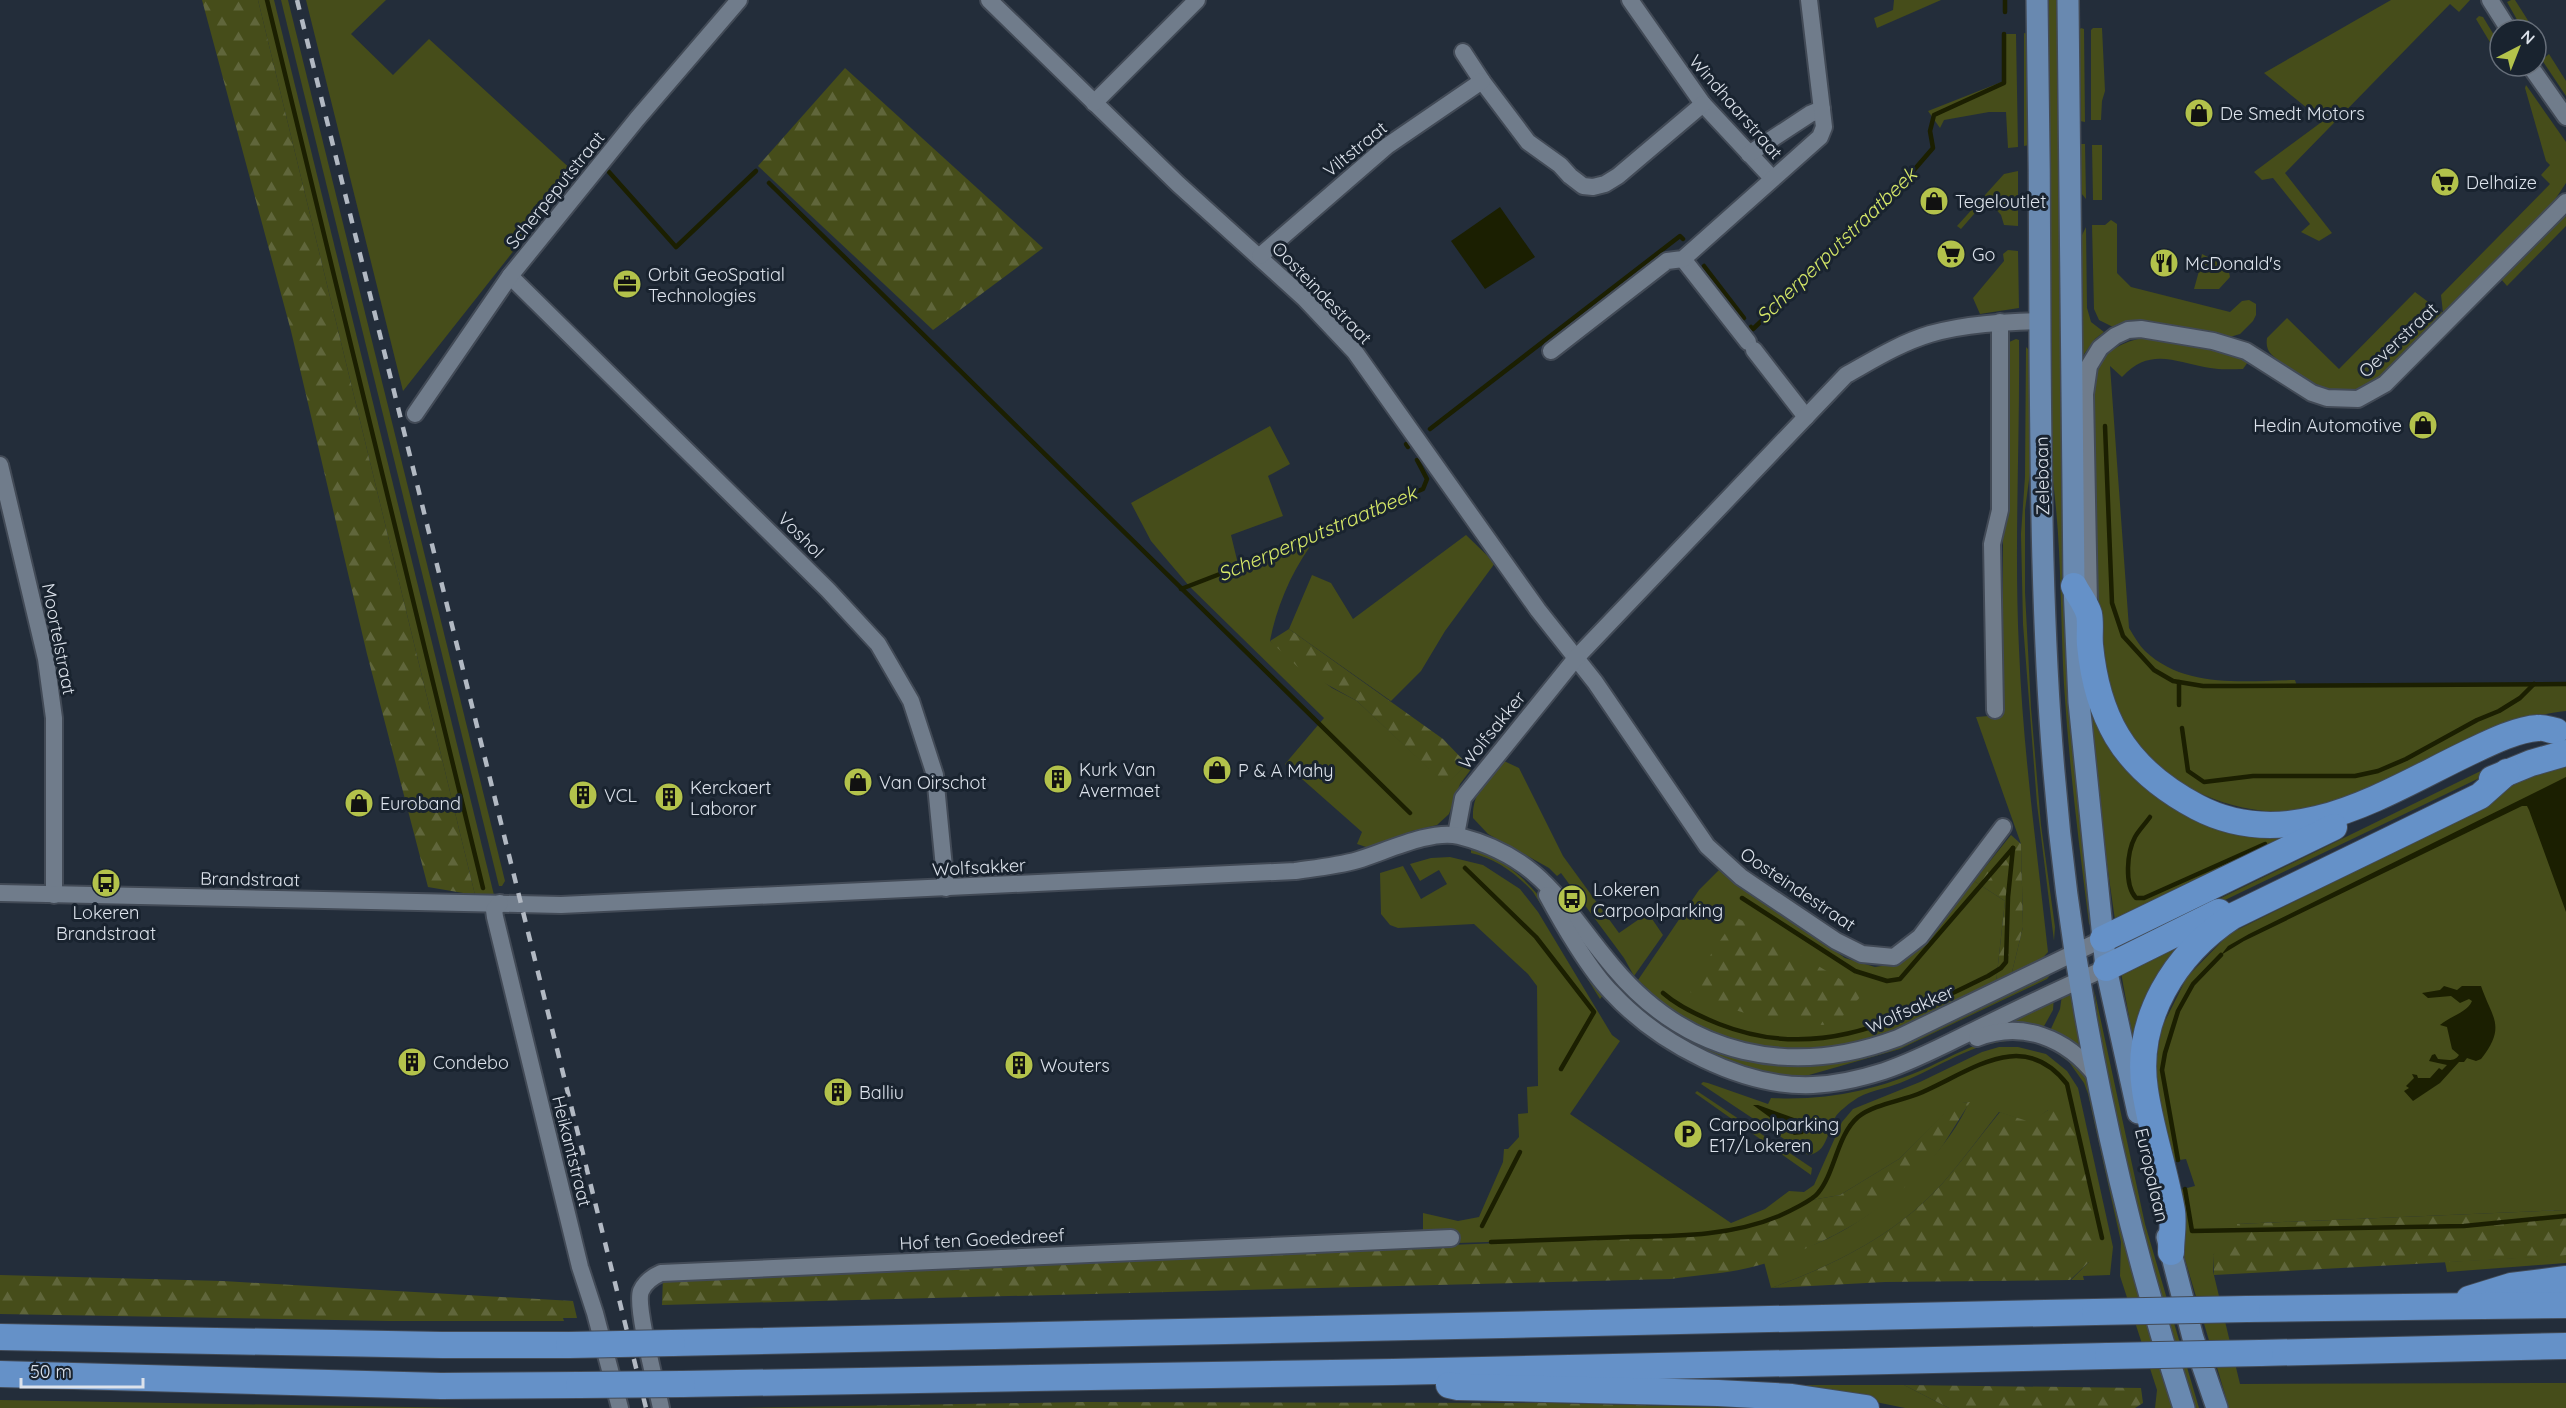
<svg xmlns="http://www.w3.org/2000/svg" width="2566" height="1408" font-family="Quicksand,sans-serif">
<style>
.grass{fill:#464d1a}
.forest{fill:url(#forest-firs)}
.water{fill:#1b1f01}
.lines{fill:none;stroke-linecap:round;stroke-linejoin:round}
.stream{stroke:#1b1f01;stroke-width:4.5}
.minor-casing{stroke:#424a56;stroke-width:20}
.major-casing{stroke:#424a56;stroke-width:24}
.highway-casing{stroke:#424a56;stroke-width:28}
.minor{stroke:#707c8b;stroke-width:16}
.major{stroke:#6989b0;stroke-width:21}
.highway{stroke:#6591c8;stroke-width:26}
.rail{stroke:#b2b9c3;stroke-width:4.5;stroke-dasharray:10 10;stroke-linecap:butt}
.highway-bridge-casing{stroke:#424a56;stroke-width:28;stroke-linecap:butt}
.highway-bridge{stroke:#6591c8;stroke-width:26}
.labels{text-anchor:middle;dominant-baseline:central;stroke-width:6;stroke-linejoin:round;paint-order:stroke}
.street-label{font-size:18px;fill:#dce2eb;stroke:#19232f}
.poi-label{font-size:18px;fill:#dce2eb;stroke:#19232f;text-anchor:start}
.water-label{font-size:20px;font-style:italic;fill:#d7e968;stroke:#19232f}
</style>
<defs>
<pattern id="forest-firs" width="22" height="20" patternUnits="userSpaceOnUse" patternTransform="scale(1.5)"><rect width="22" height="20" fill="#464d1a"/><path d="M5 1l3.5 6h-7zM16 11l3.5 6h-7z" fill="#60663b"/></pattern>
</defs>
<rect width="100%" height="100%" fill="#232d3a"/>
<!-- grass -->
<g class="grass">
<path d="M258,0H274L494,895H475Z"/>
<path d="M281,0H288L505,881L502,886H499Z"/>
<path d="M306,0H386L351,34L393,75L429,39L575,173L403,391Z"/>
<path d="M1894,0H1941L1877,28L1874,18L1893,10Z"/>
<path d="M2047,0H2058L2065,627L2074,761L2092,927L2089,924C2079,845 2069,765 2064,685C2060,612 2062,539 2051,467Z"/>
<path d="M2391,0H2470L2459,12L2450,4L2285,173L2332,233L2319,241L2301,232L2310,224L2273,178L2262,180L2254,172L2323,121L2264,73Z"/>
<path d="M2511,0H2515L2529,22L2520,25L2507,2Z"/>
<path d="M2479,16L2483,17L2500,45V59L2476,19Z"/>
<path d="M2081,28L2084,29L2085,122L2080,121L2079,30Z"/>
<path d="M2093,28H2102L2105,91L2102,101L2101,120H2091V30Z"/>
<path d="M2024,33L2028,34L2029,145L2024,146Z"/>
<path d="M2004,34H2016L2018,147L2008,148L2006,112H1989L1944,120L1940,128L1928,111L2004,81Z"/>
<path d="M2549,54L2566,81V96L2542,60Z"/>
<path d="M2526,85L2566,142V183L2554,201L2377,380C2364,387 2352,392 2337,391C2320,389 2284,367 2272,355C2267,350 2266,345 2267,338L2287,318L2339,369L2415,292L2443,313L2441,295L2550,184L2541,175L2550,165L2546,161L2525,88Z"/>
<path d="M2080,144H2085L2086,199L2081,193Z"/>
<path d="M2092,145H2102V200H2093Z"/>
<path d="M2018,171V226L2004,225L2001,215L1987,199L1961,229L1957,226L2004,174Z"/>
<path d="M2566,213V226L2507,286L2501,279Z"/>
<path d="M2111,220L2117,224V273L2131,287L2230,312L2242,301L2249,300L2256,304V315L2253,321L2240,334L2230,337L2118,325L2113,327L2099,320L2094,309L2092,225H2105Z"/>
<path d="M2086,227L2087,308L2091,322L2104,332L2095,339L2082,357L2080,239Z"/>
<path d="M2008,250L2018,251L2019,308L1980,314L1973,298L2004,261L2003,254Z"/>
<path d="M2202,254L2228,267L2230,277L2219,289H2194L2199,271L2206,272L2208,266L2200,264Z"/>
<path d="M2016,339L2019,340C2020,443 2014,546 2019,649C2023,750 2037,851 2048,952L2037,964L2011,976L2023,927L2021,844L1976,717L2003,715V523L2007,343Z"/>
<path d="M2138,339C2175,339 2215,345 2248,362L2243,369C2232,369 2221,370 2210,368C2176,363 2151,346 2122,377L2110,366L2129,628C2134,636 2139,645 2145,651C2185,689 2245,681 2295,680L2297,686L2566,684V711C2500,718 2440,755 2381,783C2363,791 2343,802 2323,807C2283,817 2241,811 2204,795C2166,779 2136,751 2118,712C2099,669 2096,617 2095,570C2093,509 2095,447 2093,385C2097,358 2113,345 2138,339Z"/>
<path d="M2026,347L2030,351L2031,465L2025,510V592L2031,708L2041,825L2055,927L2054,941L2037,804L2023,624L2021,534L2025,477Z"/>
<path d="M1270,426L1290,464L1268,476L1283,516L1231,535L1238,564L1301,536L1309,548C1290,575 1276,609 1270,641L1332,688L1357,701L1446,784L1467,764L1472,768L1460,784L1449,814L1437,825L1412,831L1369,848L1357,844L1362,832L1285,764L1324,718L1190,587L1151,541L1131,503Z"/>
<path d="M1466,535L1495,563L1445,631L1421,671L1391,701L1289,629L1312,575L1331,583L1353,619Z"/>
<path d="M2090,695L2142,781L2306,832L2115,920L2102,829Z"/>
<path d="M2566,740V746L2517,760L2177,923L2131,942L2497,763Z"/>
<path d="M1504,761L1519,768L1563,856L1619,933L1648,913L1663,935L1634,976L1624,958L1561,873L1557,876L1549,868L1488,834L1473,818C1472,792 1487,780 1504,761Z"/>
<path d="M2566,765V1210L2237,1224V1237L2213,1255V1271L2240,1384L2566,1383V1408H2229L2184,1256L2185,1239L2175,1191L2195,1186L2186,1159L2167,1162L2159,1126L2156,1062L2162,1027L2187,977L2229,934L2491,804L2518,779Z"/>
<path d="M1471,850C1533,862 1572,945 1604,994L1600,999L1533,892C1517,874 1495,858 1471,853Z"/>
<path d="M1450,857L1483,865L1520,889L1538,912L1612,1035L1620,1041L1570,1114L1731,1223L1765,1209L1789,1191L1804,1192L1814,1185L1842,1122L1853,1109L1920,1082L1982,1052L1999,1047H2018L2046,1054L2067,1071L2078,1088L2113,1247L2110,1275L2083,1276L2084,1280H2071L2089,1262L2074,1111L2048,1110L2031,1123L1999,1112C1980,1136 1962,1161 1942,1184C1895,1235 1835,1265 1771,1288L1764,1262C1785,1255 1808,1248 1829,1238C1881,1213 1946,1156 1969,1102L1955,1104L1899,1159L1840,1195L1806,1201L1780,1215L1735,1231L1679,1236L1458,1243V1236L1423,1237V1213L1458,1221L1479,1217L1503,1162L1504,1149H1508L1519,1137L1518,1114L1528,1113L1527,1087L1538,1086L1537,986L1528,974L1474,924L1398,928L1390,925L1381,914L1380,873L1403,866L1421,899L1447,884L1439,870L1420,881L1410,864L1431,858Z"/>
<path d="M1720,869L1845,958L1875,967L1900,963L1923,946L1974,881L2005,901L1996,983L1866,1044L1783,1051L1734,1043L1690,1024L1645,993L1648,989L1638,980L1699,890Z"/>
<path d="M2200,931L2134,1044L2120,967Z"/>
<path d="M2050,972L2051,974L2047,979L1900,1049L1809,1075C1772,1082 1736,1064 1702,1052L1705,1048L1816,1064Z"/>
<path d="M2094,989L2145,1224L2199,1408H2195L2154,1270L2128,1171L2100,1036Z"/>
<path d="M2070,993L2073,998L2082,1050L2050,1031L2060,1009L2062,995Z"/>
<path d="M2054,996L2053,1010L2043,1028L2032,1025L2005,1023Z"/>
<path d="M1998,1038L2035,1040L2034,1043C1984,1032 1945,1066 1900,1083C1885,1089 1866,1091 1853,1101C1847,1105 1840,1111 1836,1116C1827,1130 1828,1153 1808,1155L1701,1084L1703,1082L1708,1083L1768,1104L1771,1098C1827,1101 1878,1090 1929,1067C1952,1056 1973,1044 1998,1038Z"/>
<path d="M2042,1043C2061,1050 2080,1064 2089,1083L2175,1408H2155L2157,1390L2120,1276L2121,1242L2088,1094L2084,1083L2069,1062L2051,1049L2041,1046Z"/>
<path d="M1697,1091L1812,1168L1811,1175L1695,1093Z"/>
<path d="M2566,1255V1263L2447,1272L2445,1262Z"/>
<path d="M1792,1385H1904L1949,1408H1905Z"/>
<path d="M0,1400L468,1408H0Z"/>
</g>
<!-- forest -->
<g class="forest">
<path d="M202,0H258L475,895L428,887L367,654L291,331Z"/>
<path d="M845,68L1043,248L933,330L758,166Z"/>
<path d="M1289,629L1443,739L1467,764L1446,785L1357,701L1301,670L1270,641Z"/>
<path d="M2011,835L2021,844L2023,927L2011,976L1996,983L2005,901L1974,881Z"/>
<path d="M1736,917L1850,985L1862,995L1841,1018L1823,1025L1761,1018L1703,1000L1687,990Z"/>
<path d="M1970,1102C1961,1116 1952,1131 1943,1145C1899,1207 1820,1250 1748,1268C1723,1274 1696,1275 1671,1279L662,1305L663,1276L1679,1236L1735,1231L1780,1215L1806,1201L1840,1195L1899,1159L1955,1103Z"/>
<path d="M2048,1110H2074L2102,1238L2089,1262L2070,1280L1885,1282L1771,1288C1835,1265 1895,1235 1942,1184C1962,1161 1980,1136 2000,1112L2030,1122Z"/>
<path d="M2566,1210V1255L2562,1256L2214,1275L2213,1255L2229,1237H2237V1224Z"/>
<path d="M0,1275L223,1281L573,1301L577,1318H563L564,1321H389L0,1314Z"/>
<path d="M1904,1385L2141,1388L2143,1403L2135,1408H1949Z"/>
<path d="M1082,1402L1553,1403L1745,1408H738Z"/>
</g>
<!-- water -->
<g class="water">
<path d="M1500,207L1535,257L1485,289L1451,241Z"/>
<path d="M2566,777V912L2529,810L2527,806H2522L2244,941L2221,955L2228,946L2249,934Z"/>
<path d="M2444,986L2457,990L2462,986H2481C2492,1018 2507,1026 2481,1059L2476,1061L2467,1058L2464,1062H2459L2440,1083L2413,1101L2404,1091L2409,1088L2406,1086L2414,1078L2412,1074L2417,1075L2418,1078H2430L2439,1068L2442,1070L2447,1065L2429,1061L2432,1055L2435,1054L2438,1059C2445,1059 2454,1063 2459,1055L2452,1049L2447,1027L2440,1025C2450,1016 2467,1013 2472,1001L2469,999L2460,1003L2451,996L2428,998L2422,993L2440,990Z"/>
<path d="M1753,1105H1758L1808,1123L1803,1134L1794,1135Z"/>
</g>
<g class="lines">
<!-- stream -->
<g class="stream">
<path d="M267,0L483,888"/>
<path d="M2005,0V12"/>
<path d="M609,172L676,247L756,171"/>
<path d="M769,183L1410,813"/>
<path d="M1704,266L1744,318"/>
<path d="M1751,327L1753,329L1888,200L1933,148L1930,131L1934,115L2004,83V34"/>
<path d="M2105,426L2112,603L2123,636L2154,670L2173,681L2203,686H2238L2566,684"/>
<path d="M1430,429L1680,236L1683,239"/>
<path d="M1406,444L1408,447"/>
<path d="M1181,589L1290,547L1346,521L1423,489L1427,479L1417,460"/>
<path d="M2179,682V705"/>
<path d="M2182,728L2188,771L2204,782L2253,776H2355L2378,771L2406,759L2477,720L2499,711L2520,698L2534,684"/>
<path d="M2150,817C2145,824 2139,830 2135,837C2127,852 2124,885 2136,898H2144L2265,844"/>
<path d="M1465,868L1536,937L1594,1012L1561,1069"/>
<path d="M1742,898L1855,971L1887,981L1900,979L2013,848"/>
<path d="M1663,993C1679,1007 1699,1016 1719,1024C1820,1064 1898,1019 1988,976L2001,968L2006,962L2008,897L2013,848"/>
<path d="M2178,1160L2162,1070L2165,1053L2178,1011L2193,984L2221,955"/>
<path d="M2185,1189L2192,1231L2464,1226L2566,1216"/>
<path d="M1482,1226L1520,1152"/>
<path d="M1491,1242C1536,1240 1582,1239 1627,1237C1679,1236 1731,1236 1779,1216C1788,1212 1813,1200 1818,1193C1835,1173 1837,1135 1858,1117C1873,1105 1900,1101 1918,1094C1969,1073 2022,1026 2067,1084L2102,1238"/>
</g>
<!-- minor casing -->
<g class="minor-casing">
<g id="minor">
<path d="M989,0L1178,184L1304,298L1355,352L1538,610L1595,682L1707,846L1741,877L1836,941L1862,954L1894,957L1920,937L2003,827"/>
<path d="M1630,0L1703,104L1772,178"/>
<path d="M2490,0L2509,30"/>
<path d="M1463,52L1482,81L1528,142L1560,165L1570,176L1583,186L1593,187L1605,184L1618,176L1703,104"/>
<path d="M2530,66L2566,117"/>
<path d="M1094,103L1197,0"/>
<path d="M1749,154L1810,114L1822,109"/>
<path d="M1260,256L1387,146L1482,81"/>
<path d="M1683,259L1748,342"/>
<path d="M510,276L828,590L878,644L911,701L935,775L946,888"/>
<path d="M1754,350L1806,417"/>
<path d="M1551,351L1667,261L1683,259L1820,137L1824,127L1809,0"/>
<path d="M415,414L510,276L637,119L739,0"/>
<path d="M0,465L46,659L54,718V895"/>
<path d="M2089,606L2085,394L2089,366L2100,348L2115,336L2128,330L2141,329L2213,341L2246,351L2312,393L2327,398L2358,399L2385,384L2566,202"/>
<path d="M1995,710L1992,544L2000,510V322"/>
<path d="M1456,835L1463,798L1576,658L1846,375C1873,360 1900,343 1930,334C1965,324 2004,322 2040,321"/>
<path d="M0,893L561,905L1295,871C1316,868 1337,866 1358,860C1385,852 1431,829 1459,836C1544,858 1562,907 1614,968C1688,1056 1791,1078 1898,1038L2103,939"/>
<path d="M1547,895C1562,923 1590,971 1612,993C1659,1044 1743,1088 1813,1085C1836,1084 1862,1078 1884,1071C1917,1060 1948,1043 1979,1028C2021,1007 2064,987 2106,968"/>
<path d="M500,903L494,910L495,917L580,1267L595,1313L620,1408"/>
<path d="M1977,1038C2022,1020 2067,1038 2096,1076"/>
<path d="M661,1408C657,1388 635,1306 641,1291C645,1282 652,1277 661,1273L1451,1238"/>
</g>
</g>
<!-- major casing -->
<g class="major-casing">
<g id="major">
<path d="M2037,0C2039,114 2040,229 2040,343C2041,486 2042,630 2054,772C2071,985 2118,1205 2184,1408"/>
<path d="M2068,0L2074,586L2079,702L2106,968L2138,1113"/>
<path d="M2167,1237L2193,1338L2217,1408"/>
</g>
</g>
<!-- highway casing -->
<g class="highway-casing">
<g id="highway">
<path d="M2074,586C2078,594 2086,604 2089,614C2091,624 2089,635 2090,645C2093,676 2101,709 2117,736C2136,768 2165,790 2197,807C2290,856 2383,794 2466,754C2485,745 2516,729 2538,728C2543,727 2550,730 2556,731"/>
<path d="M2492,779L2531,763L2566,753"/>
<path d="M2103,939L2334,827"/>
<path d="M2106,968L2219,912"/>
<path d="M2171,1252C2171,1239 2174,1224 2172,1211C2165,1170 2151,1131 2145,1090C2134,1019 2175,954 2233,916L2480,796L2507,772"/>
<path d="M2469,1299L2511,1286L2566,1279"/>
<path d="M2247,1309L2566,1305"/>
<path d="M0,1337L442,1345H569"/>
<path d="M672,1343L2095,1312"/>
<path d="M2260,1353L2566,1346"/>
<path d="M0,1374L441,1386L579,1385"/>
<path d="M682,1384L1393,1372L2108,1356"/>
<path d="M1449,1385L1458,1387L1718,1393L1792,1397L1866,1408"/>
</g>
</g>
<!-- minor -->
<use href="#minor" class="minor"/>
<!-- major -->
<use href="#major" class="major"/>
<!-- highway -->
<use href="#highway" class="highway"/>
<!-- rail -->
<path class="rail" d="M297,0L646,1408"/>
<!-- highway-bridge casing -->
<g class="highway-bridge-casing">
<g id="highway-bridge">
<path d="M2095,1312L2247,1309"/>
<path d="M569,1345L672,1343"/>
<path d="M2108,1356L2260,1353"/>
<path d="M579,1385L682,1384"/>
</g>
</g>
<!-- highway-bridge -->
<use href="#highway-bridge" class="highway-bridge"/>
</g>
<!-- icons -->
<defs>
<g id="shop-disc" transform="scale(1.5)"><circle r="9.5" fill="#b3c24b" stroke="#19232f"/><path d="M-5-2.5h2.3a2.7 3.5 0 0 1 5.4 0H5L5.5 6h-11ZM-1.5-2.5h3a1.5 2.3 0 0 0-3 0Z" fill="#111"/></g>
<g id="supermarket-disc" transform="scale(1.5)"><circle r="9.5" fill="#b3c24b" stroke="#19232f"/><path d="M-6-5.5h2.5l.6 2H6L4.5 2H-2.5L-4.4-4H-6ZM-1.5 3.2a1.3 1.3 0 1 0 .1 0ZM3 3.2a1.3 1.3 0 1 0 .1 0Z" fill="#111"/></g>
<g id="restaurant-disc" transform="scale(1.5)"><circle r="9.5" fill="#b3c24b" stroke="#19232f"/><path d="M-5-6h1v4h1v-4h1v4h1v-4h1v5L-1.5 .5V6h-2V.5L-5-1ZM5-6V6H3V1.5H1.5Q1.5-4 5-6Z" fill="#111"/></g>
<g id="office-disc" transform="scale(1.5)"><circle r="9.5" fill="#b3c24b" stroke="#19232f"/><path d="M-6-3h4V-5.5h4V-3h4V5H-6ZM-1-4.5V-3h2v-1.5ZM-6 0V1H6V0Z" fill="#111"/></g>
<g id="building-disc" transform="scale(1.5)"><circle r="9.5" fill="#b3c24b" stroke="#19232f"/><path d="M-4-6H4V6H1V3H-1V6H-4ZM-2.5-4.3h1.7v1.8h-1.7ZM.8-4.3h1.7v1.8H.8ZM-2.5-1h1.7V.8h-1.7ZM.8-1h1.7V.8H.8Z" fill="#111"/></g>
<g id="bus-disc" transform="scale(1.5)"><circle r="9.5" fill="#b3c24b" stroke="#19232f"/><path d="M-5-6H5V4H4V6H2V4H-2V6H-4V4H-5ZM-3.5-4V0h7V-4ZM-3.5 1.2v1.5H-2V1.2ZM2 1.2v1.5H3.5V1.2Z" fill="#111"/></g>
<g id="parking-disc" transform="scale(1.5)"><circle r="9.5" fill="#b3c24b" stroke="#19232f"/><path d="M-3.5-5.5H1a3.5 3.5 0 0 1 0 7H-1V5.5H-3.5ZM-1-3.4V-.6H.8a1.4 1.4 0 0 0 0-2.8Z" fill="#111"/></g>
</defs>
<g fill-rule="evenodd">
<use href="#shop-disc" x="2199" y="113"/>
<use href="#supermarket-disc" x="2445" y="182"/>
<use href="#shop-disc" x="1934" y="201"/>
<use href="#supermarket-disc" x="1951" y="254"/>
<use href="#restaurant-disc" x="2164" y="263"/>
<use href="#office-disc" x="627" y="284"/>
<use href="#shop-disc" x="2423" y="425"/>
<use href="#shop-disc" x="1217" y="770"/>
<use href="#building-disc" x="1058" y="779"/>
<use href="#shop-disc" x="858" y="782"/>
<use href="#building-disc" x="583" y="795"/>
<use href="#building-disc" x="669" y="797"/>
<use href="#shop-disc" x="359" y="803"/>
<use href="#bus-disc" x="106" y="883"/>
<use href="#bus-disc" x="1572" y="899"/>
<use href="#building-disc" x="412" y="1062"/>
<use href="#building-disc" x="1019" y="1065"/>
<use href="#building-disc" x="838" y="1092"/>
<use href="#parking-disc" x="1688" y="1134"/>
</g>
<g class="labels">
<!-- street labels -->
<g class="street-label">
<text transform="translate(1736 107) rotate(49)">Windhaarstraat</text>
<text transform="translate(1355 149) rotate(-39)">Viltstraat</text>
<text transform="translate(555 190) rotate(-51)">Scherpeputstraat</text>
<text transform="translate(1322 293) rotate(46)">Oosteindestraat</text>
<text transform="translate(2398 340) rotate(-43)">Oeverstraat</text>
<text transform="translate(2042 476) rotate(-91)">Zelebaan</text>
<text transform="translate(801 535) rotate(45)">Voshol</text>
<text transform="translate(59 639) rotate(79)">Moortelstraat</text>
<text transform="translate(1492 730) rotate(-51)">Wolfsakker</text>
<text transform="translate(979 867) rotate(-3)">Wolfsakker</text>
<text transform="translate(250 879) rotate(1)">Brandstraat</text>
<text transform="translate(1798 889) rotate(34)">Oosteindestraat</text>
<text transform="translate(1910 1009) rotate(-24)">Wolfsakker</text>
<text transform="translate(572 1151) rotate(76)">Heikantstraat</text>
<text transform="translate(2152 1175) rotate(77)">Europalaan</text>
<text transform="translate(982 1239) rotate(-3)">Hof ten Goededreef</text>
</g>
<!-- poi labels -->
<g class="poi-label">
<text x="2220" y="113">De Smedt Motors</text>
<text x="2466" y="182">Delhaize</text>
<text x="1955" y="201">Tegeloutlet</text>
<text x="1972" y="254">Go</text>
<text x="2185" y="263">McDonald's</text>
<text x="648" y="274">Orbit GeoSpatial<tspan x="648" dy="21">Technologies</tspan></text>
<text x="2402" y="425" text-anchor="end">Hedin Automotive</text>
<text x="1079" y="769">Kurk Van<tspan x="1079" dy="21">Avermaet</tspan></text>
<text x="1238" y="770">P &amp; A Mahy</text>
<text x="879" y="782">Van Oirschot</text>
<text x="690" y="787">Kerckaert<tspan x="690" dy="21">Laboror</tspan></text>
<text x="604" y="795">VCL</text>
<text x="380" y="803">Euroband</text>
<text x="1593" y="889">Lokeren<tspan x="1593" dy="21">Carpoolparking</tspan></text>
<text x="106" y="912" text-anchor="middle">Lokeren<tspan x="106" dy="21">Brandstraat</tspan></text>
<text x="433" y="1062">Condebo</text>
<text x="1040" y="1065">Wouters</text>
<text x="859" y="1092">Balliu</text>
<text x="1709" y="1124">Carpoolparking<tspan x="1709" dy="21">E17/Lokeren</tspan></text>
</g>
<!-- water labels -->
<g class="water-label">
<text transform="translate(1836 245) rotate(-44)">Scherperputstraatbeek</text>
<text transform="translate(1317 533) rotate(-23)">Scherperputstraatbeek</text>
</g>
</g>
<!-- north arrow -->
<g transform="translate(2518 48) rotate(42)"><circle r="28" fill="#19232f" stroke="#676f7a" stroke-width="1.5"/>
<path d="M0-4.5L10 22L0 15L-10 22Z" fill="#b3c24b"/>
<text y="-9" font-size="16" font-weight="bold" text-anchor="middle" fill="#dce2eb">N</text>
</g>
<!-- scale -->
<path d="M21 1378v9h122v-9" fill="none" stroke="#dce2eb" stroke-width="3"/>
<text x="30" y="1378" font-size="18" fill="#dce2eb" stroke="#19232f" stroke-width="4.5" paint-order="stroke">50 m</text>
</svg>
